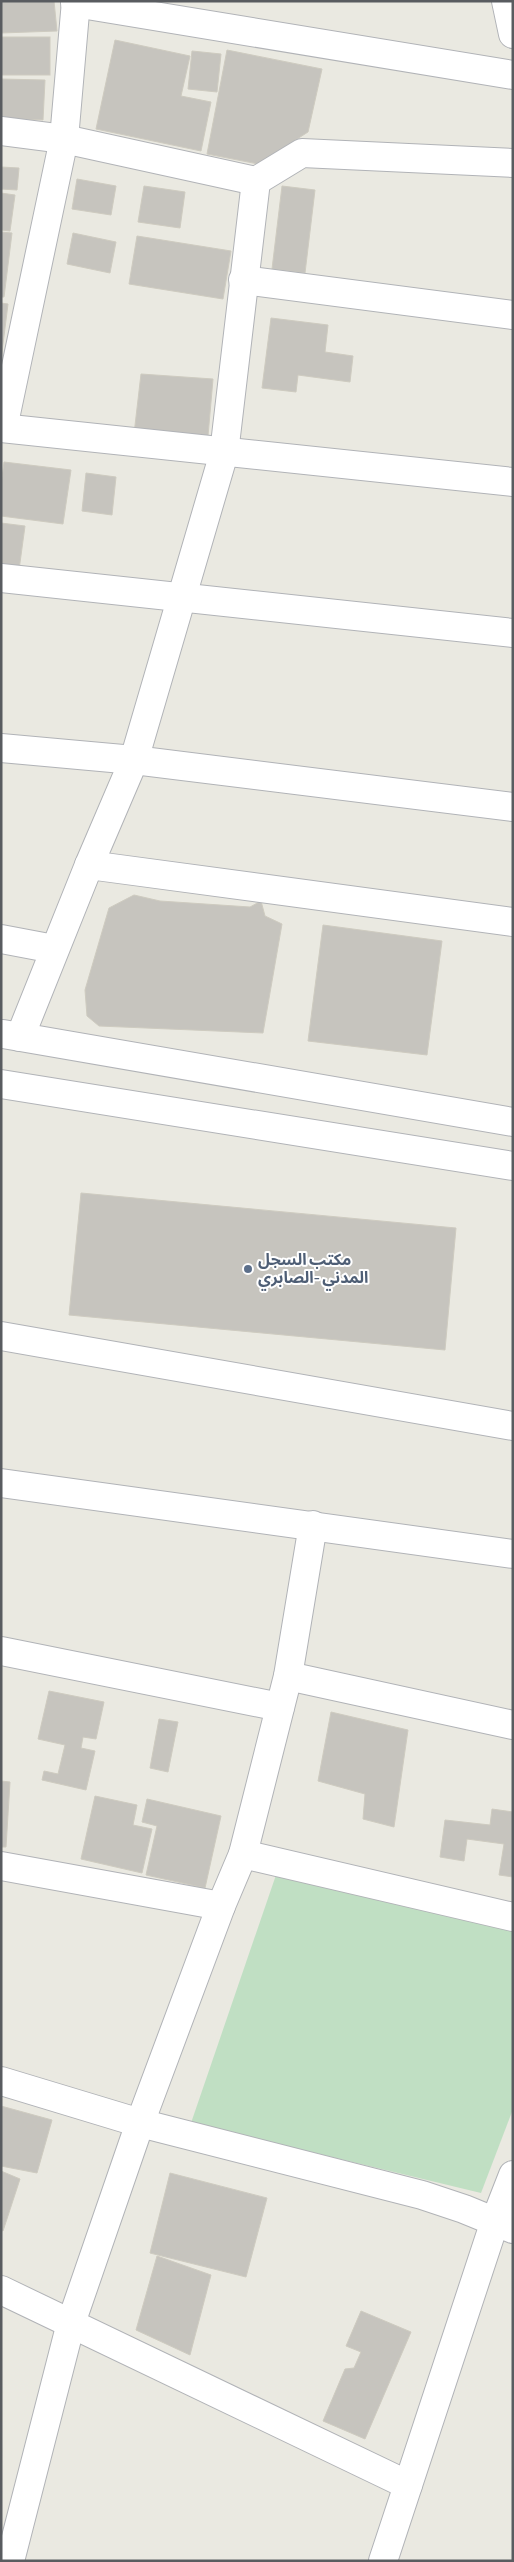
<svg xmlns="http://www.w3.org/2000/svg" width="514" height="2562" font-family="'Sofia Sans Condensed','Noto Sans Arabic',sans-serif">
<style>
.green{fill:#c0dfc3}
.building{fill:#c6c4be;stroke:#cecbc0}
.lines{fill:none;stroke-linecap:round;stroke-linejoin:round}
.minor-casing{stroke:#b1b3b7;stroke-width:30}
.minor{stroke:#fff;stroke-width:28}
.service-dot{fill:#5c6f8a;stroke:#fff;stroke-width:2}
.labels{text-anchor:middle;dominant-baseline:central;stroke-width:4;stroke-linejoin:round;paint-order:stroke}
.service-label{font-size:16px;font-weight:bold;fill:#4e5e75;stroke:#fff;text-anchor:start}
</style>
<rect width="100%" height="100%" fill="#eae9e1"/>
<!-- green -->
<path class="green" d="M276,1875L513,1930V2109L481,2193L191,2123Z"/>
<!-- building -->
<g class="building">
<path d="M1,1H54L57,31L1,33Z"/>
<rect x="1" y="37" width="49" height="38"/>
<path d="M115,40L190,56L181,96L211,102L201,151L96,129Z"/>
<path d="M227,50L322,69L308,132L258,164L207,154Z"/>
<path d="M192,51L221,54L217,92L188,89Z"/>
<path d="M1,79L45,80L43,120L1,118Z"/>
<path d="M1,167L19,168L17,190L1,189Z"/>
<path d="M77,179L116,186L111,215L72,209Z"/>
<path d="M144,186L185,192L180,228L138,222Z"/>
<path d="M282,186L315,190L305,273L272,269Z"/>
<path d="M1,193L15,195L10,231L1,230Z"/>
<path d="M1,232L12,233L4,297H1Z"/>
<path d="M73,233L116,242L110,273L67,264Z"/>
<path d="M137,236L231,251L223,299L129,284Z"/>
<path d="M1,303L8,304L1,360Z"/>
<path d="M271,318L328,325L325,352L353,356L350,382L298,375L296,392L262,388Z"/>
<path d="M141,374L213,379L208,436L134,434Z"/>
<path d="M4,462L71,470L63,524L1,516V485Z"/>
<path d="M86,473L116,477L112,515L82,511Z"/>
<path d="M1,523L25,526L19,570L1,568Z"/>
<path d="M134,895L160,901L250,907L261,901L265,916L282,924L263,1033L99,1026L87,1016L85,990L109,908Z"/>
<path d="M323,925L442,941L427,1055L308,1041Z"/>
<path d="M81,1193L456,1228L445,1350L69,1315Z"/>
<path d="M49,1691L104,1702L96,1739L83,1737L81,1748L95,1751L86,1790L42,1780L44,1771L58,1774L65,1745L38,1739Z"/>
<path d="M331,1712L408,1730L394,1827L363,1819L365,1794L318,1781Z"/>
<path d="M159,1719L178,1722L168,1772L150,1768Z"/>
<path d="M1,1781L10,1782L6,1847H1Z"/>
<path d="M95,1796L137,1805L133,1825L152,1829L142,1873L81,1859Z"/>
<path d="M147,1799L221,1816L205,1888L146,1875L157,1826L142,1822Z"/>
<path d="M492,1809L513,1812V1877L499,1875L504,1844L467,1839L464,1861L440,1857L445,1820L490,1825Z"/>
<path d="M1,2106L52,2120L37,2173L1,2166Z"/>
<path d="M1,2171L20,2179L3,2231L1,2230Z"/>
<path d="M170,2173L267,2198L246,2277L150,2253Z"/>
<path d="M157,2256L211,2275L190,2355L136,2330Z"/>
<path d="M361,2311L411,2332L365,2439L323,2421L345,2369L354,2368L361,2352L346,2346Z"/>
</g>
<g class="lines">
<!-- minor casing -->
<g class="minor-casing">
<g id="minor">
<path d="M506,1L513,34"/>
<path d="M75,3L513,75"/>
<path d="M1,131L64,139L256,181L302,153L513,163"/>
<path d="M243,280L513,315"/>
<path d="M1,428L513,482"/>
<path d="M3,428L64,139L76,1"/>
<path d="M1,578L513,633"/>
<path d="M1,748L134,760L513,807"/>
<path d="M89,865L513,922"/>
<path d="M1,939L54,949"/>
<path d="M3,1034L513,1122"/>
<path d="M20,1037L89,865L134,760L224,453L256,181"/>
<path d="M1,1084L513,1166"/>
<path d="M1,1336L513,1426"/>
<path d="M1,1483L513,1554"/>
<path d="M1,1651L280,1707"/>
<path d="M288,1676L513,1725"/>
<path d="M243,1854L513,1917"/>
<path d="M1,1866L221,1906"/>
<path d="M1,2081L140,2123L422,2195L464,2209L513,2229"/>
<path d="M1,2290L408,2485"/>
<path d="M10,2561L71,2323L140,2123L221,1906L243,1854L288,1676L313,1525"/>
<path d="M383,2561L495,2221L513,2175"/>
</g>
</g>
<!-- minor -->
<use href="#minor" class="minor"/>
</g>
<!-- markers -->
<circle class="service-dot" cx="248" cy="1269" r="5"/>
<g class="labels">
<!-- service labels -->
<g class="service-label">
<text x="258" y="1260">مكتب السجل<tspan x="258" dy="18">المدني -الصابري</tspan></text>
</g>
</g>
<!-- border -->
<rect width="514" height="2562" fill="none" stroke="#595c60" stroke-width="5"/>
</svg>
